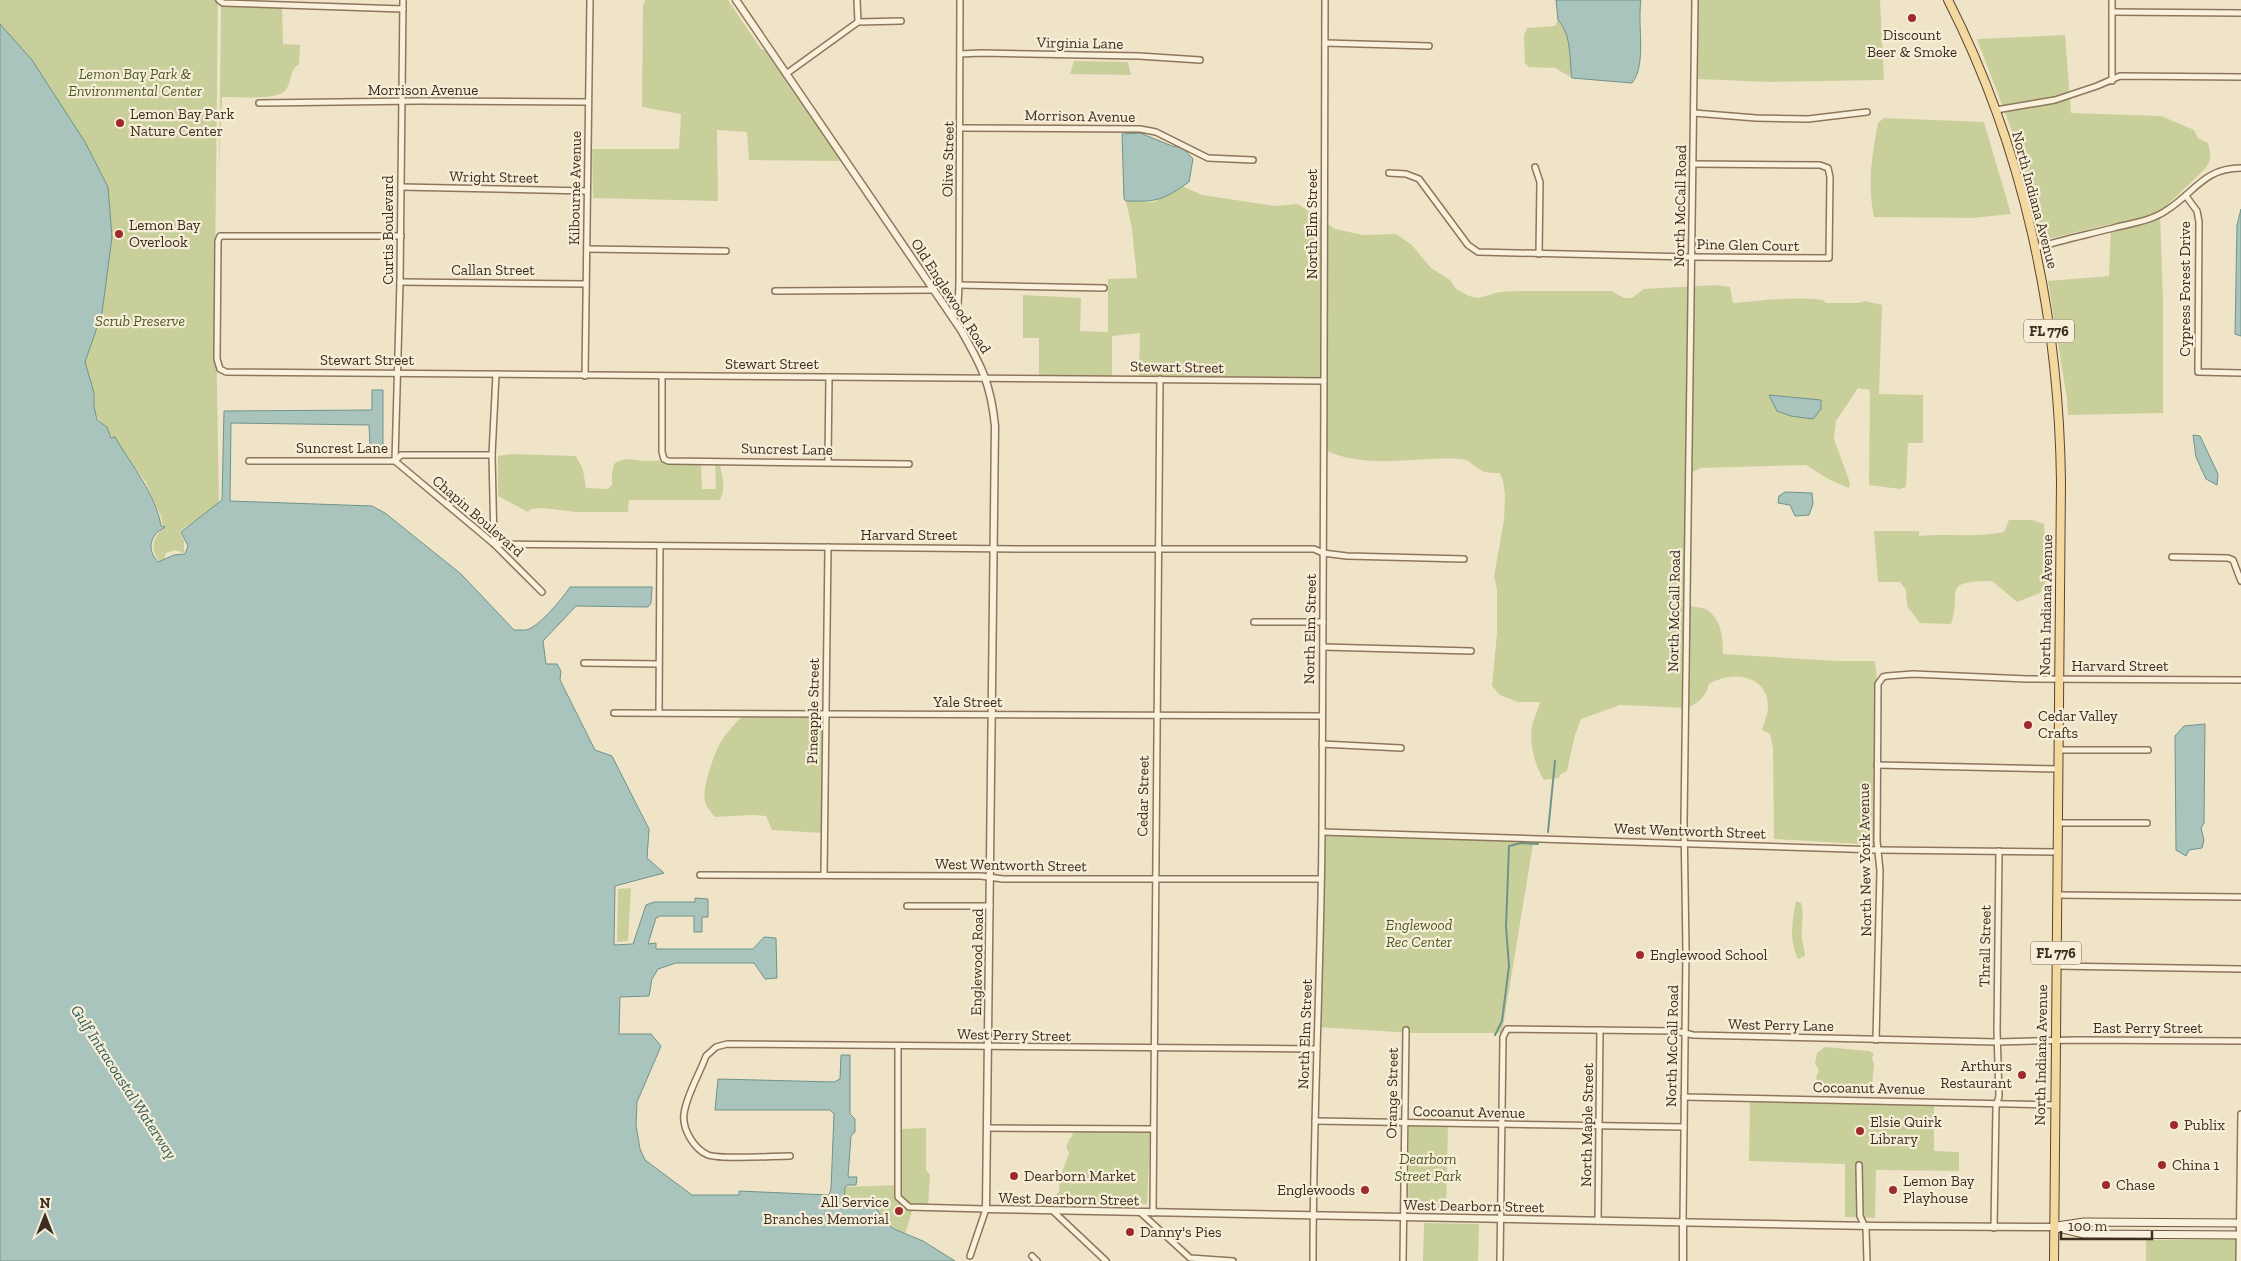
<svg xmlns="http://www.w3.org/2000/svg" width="2241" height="1261" font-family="'Zilla Slab',serif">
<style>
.green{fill:#c9cf9b}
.water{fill:#a9c4bc;stroke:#6f938a}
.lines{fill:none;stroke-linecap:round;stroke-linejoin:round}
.stream{stroke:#6f938a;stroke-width:2}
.minor-casing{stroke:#8d765c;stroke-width:8}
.tertiary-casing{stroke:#8d765c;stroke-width:9}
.secondary-casing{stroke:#6f573f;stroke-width:9}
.primary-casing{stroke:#5b4430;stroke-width:10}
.minor{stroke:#faf1dc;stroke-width:5}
.tertiary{stroke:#faf1dc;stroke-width:6}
.secondary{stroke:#faf1dc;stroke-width:7}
.primary{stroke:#f3d9a0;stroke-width:8}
.poi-dot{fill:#9e2a2b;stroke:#f7eed8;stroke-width:2}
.labels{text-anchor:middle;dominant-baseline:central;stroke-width:4.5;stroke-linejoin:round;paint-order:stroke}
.shield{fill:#f7eed8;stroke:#756857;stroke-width:1}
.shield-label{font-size:14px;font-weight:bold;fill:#3d2e20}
.poi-label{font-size:15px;fill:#3d2e20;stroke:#f7eed8;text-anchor:start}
.street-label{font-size:15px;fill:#3d2e20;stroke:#f7eed8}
.park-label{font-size:15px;font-style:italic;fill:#4d5a26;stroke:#f7eed8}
.water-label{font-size:16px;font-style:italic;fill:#2f5d5a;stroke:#f7eed8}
</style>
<rect width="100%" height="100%" fill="#f0e4c8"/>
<!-- green -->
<g class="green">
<path d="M0,0H218L215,274L219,504L180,531L184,541V553L175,550L166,553L164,559L159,561C150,550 152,538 163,529L161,516L145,481L89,406L0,49Z"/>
<path d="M645,0H728L761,49L765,50L772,60L841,161L749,160L747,132L717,130L718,201L593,198L592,149H679L681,114L642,107L643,5Z"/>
<path d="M1697,0H1880L1884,80L1770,82L1698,79Z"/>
<path d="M221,5H282L283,44L300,45L299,64C290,70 292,79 287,88C281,102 237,96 222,97L219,172Z"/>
<path d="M1558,20C1572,34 1570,59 1572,78L1555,68L1529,67L1525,63L1524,36L1527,28L1555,26Z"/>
<path d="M2065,35L2071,113L2161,116L2194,130L2198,138L2208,143C2211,153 2212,160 2205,169L2160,212L2163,301V413L2068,415L2067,399L2048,281L2109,276L2111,224L2043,240L2013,134L1977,39Z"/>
<path d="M1074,61L1128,62L1131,75L1070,74Z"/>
<path d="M1884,118L1984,122L2011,214L1972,218L1874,217C1867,184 1872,155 1878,123Z"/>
<path d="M1182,186L1202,195L1276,206L1298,204L1335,229L1363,235L1396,234L1412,245L1431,268L1450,280L1456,289L1469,296L1478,298L1500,292L1515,291H1612L1624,298H1632L1644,289L1715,285L1730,287L1733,303C1763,301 1793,296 1823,300L1826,303H1858L1865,301L1882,305L1879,394L1923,395V443H1908L1906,487L1900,489L1869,485L1870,390L1858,388L1836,421L1834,439L1850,483L1849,488L1830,480L1806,465L1701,468L1686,475L1687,605C1693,607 1702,607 1707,610C1722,619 1723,640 1723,654L1837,661H1875L1877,681V845L1774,839L1773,748L1770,734L1762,730C1764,723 1768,714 1768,707C1768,674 1732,671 1709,684C1705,697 1700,702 1687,708L1620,705L1581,719L1575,735L1567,771L1561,774L1559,778L1544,780C1535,767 1529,742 1532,725C1534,718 1538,710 1540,702H1518L1500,695L1492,686L1497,633V589L1494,576L1504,520L1505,494L1503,481L1500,473C1496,473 1489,473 1485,472C1476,469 1470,459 1461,459C1416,456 1369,470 1327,451L1320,377L1139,376L1140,333L1112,336V376H1039V338H1023V295L1081,298L1080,331L1108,332V279L1137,278L1132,229L1126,201L1154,202Z"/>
<path d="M511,454L576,456L583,470L586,488L608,489L612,485V473L614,464C626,455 636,462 649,461C666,460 684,461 701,459L702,489H716L715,458L719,460C721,475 727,485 720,500H629L628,512H576L543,508L531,509L528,512L498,496V456Z"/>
<path d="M2009,520H2032L2044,524L2046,581L2040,593L2017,602L1992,581C1938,581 1963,593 1951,624L1920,623L1907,606L1906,590L1900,582H1878L1874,531H1919V536C1948,533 1975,538 2004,532Z"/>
<path d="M742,716L822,718L824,742L823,833L772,830L766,816L752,815L715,817C711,812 706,807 705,801C701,789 716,747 724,737C729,730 736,723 742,716Z"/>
<path d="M1322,832L1534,838L1502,1033H1413L1318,1027Z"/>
<path d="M631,888L628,941L617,942L618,889Z"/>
<path d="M1796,901L1801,903C1805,917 1800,928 1802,940C1803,946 1805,950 1805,956L1798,959C1789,939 1792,922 1796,901Z"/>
<path d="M1825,1047L1869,1051L1874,1054L1872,1058L1874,1064L1872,1087C1858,1092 1831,1094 1818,1086L1816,1077L1819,1070L1815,1064L1817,1053Z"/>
<path d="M1750,1101L1934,1105V1151L1959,1152V1171L1876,1170L1875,1218L1845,1217V1164L1749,1161Z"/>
<path d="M1409,1126H1448L1446,1210L1408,1209Z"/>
<path d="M926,1128V1170L930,1175L928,1208H913L905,1234C891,1228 884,1219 875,1207L844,1206L845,1187L900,1185V1129Z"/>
<path d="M1073,1130L1148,1132L1150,1134L1147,1204L1085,1203L1084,1199H1076V1203H1065L1057,1207L1050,1203L1051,1198L1059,1192L1060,1178L1069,1153L1066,1147L1070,1138L1072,1137Z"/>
<path d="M1424,1223L1479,1224L1478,1261H1423Z"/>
<path d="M2238,1239L2239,1261H2146V1240Z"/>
</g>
<!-- water -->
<g class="water">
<path d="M1556,0H1641C1637,25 1647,65 1632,83L1572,78C1569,59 1572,35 1558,20Z"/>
<path d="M0,24L32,60L85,142L108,187L112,237L102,313L85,362L94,393V407L97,420L107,427L111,438L115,437C131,465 156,494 161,526L165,527C162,530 157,531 155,535C148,545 151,554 158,562L174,555L185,554L188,546L181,532L222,500L224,411L372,410V390H383V445L370,446L369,425L231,423L230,501L372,506L385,513L461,574L514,630C517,630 523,630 526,630C539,627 563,598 570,587H652L651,603L648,607L576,606L543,641L546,664H557L561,671L560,680L595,750L612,756L649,829L647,858L664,873L615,886L614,945L633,944L646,905L654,902H695V898L708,899V917H702V932H694V916H660L656,918L648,944L656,943V949H753L764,937L776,938L777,978L765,979L754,963H676L658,969L652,979L649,996L620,997L619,1034H651L661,1046L637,1102L636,1125L640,1149L645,1160L692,1195H739V1191L829,1195L831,1189L834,1114L830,1110H715L718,1079L834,1082L840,1079L841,1055H850V1114L855,1119V1132L851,1136L848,1177H857L856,1185H848L845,1187L844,1206L875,1207L885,1221L894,1229L923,1241L955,1261H0Z"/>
<path d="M1140,133L1172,146L1183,148L1193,159L1189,182C1163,200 1158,202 1126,201L1124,199L1122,134Z"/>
<path d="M2241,209V336L2235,334L2237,225Z"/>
<path d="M1769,395L1821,400V409L1813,419L1791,416L1777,411Z"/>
<path d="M2193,435L2200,436L2218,474L2217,485L2206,479L2196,457Z"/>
<path d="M1785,492L1812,493L1813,504L1809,515L1795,516L1790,505L1778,503L1779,496Z"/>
<path d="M2205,724L2204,823L2201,828L2204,840L2202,848L2189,850L2186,856L2176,850L2175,736L2184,726Z"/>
</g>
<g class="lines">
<!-- stream -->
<g class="stream">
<path d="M1548,832L1555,761"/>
<path d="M1495,1035L1502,1021L1509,966L1506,927L1509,846L1521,843L1538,844"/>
</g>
<!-- minor casing -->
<g class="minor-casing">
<g id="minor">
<path d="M219,0L223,3L403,9"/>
<path d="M403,0L400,282L395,461L494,544L542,592"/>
<path d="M2112,12L2241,13"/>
<path d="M858,22L901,21"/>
<path d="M1325,43L1429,46"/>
<path d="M960,54L981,53L1139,56L1200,60"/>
<path d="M786,74L858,22L857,0"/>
<path d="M2112,81V0"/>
<path d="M259,103L419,101L588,102"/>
<path d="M1996,110L2055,100L2097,86L2120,76L2241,77"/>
<path d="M1694,113L1756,118L1808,119L1867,112"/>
<path d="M961,128L1140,129L1156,132L1208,158L1253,160"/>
<path d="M1535,167L1540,182L1539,254"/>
<path d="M1389,173L1406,174L1419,179L1468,245L1478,252L1691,257L1829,258L1830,177L1828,168L1820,165L1693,164"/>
<path d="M401,187L587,191"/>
<path d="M2186,196L2197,211L2199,222L2198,372L2241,373"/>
<path d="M401,236H220L218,241L217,359L220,369L226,372L1324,381"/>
<path d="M2035,248C2062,240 2090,234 2117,227C2134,223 2153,220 2167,210C2195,192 2204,168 2241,168"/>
<path d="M587,249L726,251"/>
<path d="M400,282L586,284"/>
<path d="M959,285L1104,288"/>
<path d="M775,291L933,290"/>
<path d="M951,315L958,305L959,285L960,0"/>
<path d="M496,374L492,455L494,544L1019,549H1314L1323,553L1347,556L1464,559"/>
<path d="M585,376L590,0"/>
<path d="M662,376V452L664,459L668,461L909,464"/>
<path d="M249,461H395L401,455H492"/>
<path d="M828,462L829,377"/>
<path d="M2172,557L2228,558L2233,560L2241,581"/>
<path d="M1254,622H1323"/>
<path d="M1323,647L1471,651"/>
<path d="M584,663L659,664"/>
<path d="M659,712L660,546"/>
<path d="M614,713L1322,716"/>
<path d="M1322,744L1401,748"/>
<path d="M2058,750H2148"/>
<path d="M1877,765L2059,769"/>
<path d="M2058,823H2147"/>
<path d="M1322,832L1879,850L2058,852"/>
<path d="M700,875L981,876L1003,879H1321"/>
<path d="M824,875L828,547"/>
<path d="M2057,895L2241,897"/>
<path d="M907,906H990"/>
<path d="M2056,966L2241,969"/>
<path d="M1876,1040L1880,871L1877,841L1878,684L1883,677L1887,676L1913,674L2027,679L2241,680"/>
<path d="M898,1046V1197L909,1207L986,1209L970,1256"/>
<path d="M1684,1097L2054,1105"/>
<path d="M1315,1121L1684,1127"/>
<path d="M987,1128L1153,1129"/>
<path d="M790,1156C773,1156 722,1160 708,1155C694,1149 682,1129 684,1114C686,1096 700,1073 706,1056L716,1047L727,1044L1317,1049"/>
<path d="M1859,1165L1860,1216L1866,1229L1867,1261"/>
<path d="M1053,1211L1106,1261"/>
<path d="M1141,1213L1190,1258L1233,1261"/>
<path d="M1153,1213L1160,379"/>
<path d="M1598,1221L1600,1030"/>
<path d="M1683,1222L1686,950L1684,822L1695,0"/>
<path d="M1994,1228L1996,1107L1999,1096L1997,1031L1999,851"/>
<path d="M1032,1256L1037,1261"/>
<path d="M1313,1261C1313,1117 1321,974 1322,830C1324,553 1324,277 1325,0"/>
<path d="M1403,1261L1406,1030"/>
<path d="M1500,1261L1503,1037L1507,1029L1676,1031L1693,1035L1997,1042L2076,1040L2241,1041"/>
<path d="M2239,1261L2241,1114"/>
</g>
</g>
<!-- tertiary casing -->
<g class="tertiary-casing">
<g id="tertiary">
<path d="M736,0L961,330C981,365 991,384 995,426L986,1209L1872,1226L2054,1227"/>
<path d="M1683,1261V1222"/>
</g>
</g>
<!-- secondary casing -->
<g class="secondary-casing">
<g id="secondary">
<path d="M2057,1226L2084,1222L2241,1223"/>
<path d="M2054,1227L2084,1234L2241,1235"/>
</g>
</g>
<!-- primary casing -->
<g class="primary-casing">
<path id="primary" d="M1948,0C2024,149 2059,316 2061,482L2054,1261"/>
</g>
<!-- minor -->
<use href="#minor" class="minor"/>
<!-- tertiary -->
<use href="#tertiary" class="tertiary"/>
<!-- secondary -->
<use href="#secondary" class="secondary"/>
<!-- primary -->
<use href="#primary" class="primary"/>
</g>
<!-- markers -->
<g class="poi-dot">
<circle cx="1912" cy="18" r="5"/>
<circle cx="120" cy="123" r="5"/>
<circle cx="119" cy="234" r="5"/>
<circle cx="2028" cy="725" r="5"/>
<circle cx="1640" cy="955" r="5"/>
<circle cx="2022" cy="1075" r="5"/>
<circle cx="2174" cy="1125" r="5"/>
<circle cx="1860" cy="1131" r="5"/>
<circle cx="2162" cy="1165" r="5"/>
<circle cx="1014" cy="1176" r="5"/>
<circle cx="2106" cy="1185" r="5"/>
<circle cx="1365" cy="1190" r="5"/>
<circle cx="1893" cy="1190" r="5"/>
<circle cx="899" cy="1211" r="5"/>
<circle cx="1130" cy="1232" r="5"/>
</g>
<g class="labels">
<!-- shield labels -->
<g class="shield">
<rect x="2024" y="319.5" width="50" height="23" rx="4"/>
<rect x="2031" y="941.5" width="50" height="23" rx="4"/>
</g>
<g class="shield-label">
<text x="2049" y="331">FL 776</text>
<text x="2056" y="953">FL 776</text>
</g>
<!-- poi labels -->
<g class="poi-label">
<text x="1912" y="35" text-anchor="middle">Discount<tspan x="1912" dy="17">Beer &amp; Smoke</tspan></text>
<text x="130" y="114">Lemon Bay Park<tspan x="130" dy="17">Nature Center</tspan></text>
<text x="129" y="225">Lemon Bay<tspan x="129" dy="17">Overlook</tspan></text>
<text x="2038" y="716">Cedar Valley<tspan x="2038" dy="17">Crafts</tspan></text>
<text x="1650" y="955">Englewood School</text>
<text x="2012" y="1066" text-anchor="end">Arthurs<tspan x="2012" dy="17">Restaurant</tspan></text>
<text x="1870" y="1122">Elsie Quirk<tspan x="1870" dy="17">Library</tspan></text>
<text x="2184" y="1125">Publix</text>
<text x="2172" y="1165">China 1</text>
<text x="1024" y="1176">Dearborn Market</text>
<text x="1903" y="1181">Lemon Bay<tspan x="1903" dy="17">Playhouse</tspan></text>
<text x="2116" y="1185">Chase</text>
<text x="1355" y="1190" text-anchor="end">Englewoods</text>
<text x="889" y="1202" text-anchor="end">All Service<tspan x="889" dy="17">Branches Memorial</tspan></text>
<text x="1140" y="1232">Danny's Pies</text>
</g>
<!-- street labels -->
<g class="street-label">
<text transform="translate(1080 43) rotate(1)">Virginia Lane</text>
<text x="423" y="90">Morrison Avenue</text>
<text transform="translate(1080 116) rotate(1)">Morrison Avenue</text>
<text transform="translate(948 159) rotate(-89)">Olive Street</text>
<text transform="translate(494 177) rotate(1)">Wright Street</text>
<text transform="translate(575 188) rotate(-89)">Kilbourne Avenue</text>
<text transform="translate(2035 200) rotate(75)">North Indiana Avenue</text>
<text transform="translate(1680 206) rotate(-89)">North McCall Road</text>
<text transform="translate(1312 224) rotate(-90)">North Elm Street</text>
<text transform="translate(388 230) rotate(-90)">Curtis Boulevard</text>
<text transform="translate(1748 245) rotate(1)">Pine Glen Court</text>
<text x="493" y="270">Callan Street</text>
<text transform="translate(2185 289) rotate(-90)">Cypress Forest Drive</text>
<text transform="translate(951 296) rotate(57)">Old Englewood Road</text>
<text x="367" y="360">Stewart Street</text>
<text x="772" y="364">Stewart Street</text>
<text transform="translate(1177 367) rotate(1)">Stewart Street</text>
<text x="342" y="448">Suncrest Lane</text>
<text transform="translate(787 449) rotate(1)">Suncrest Lane</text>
<text transform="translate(478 516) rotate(41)">Chapin Boulevard</text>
<text x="909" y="535">Harvard Street</text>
<text transform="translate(2046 605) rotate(-89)">North Indiana Avenue</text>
<text transform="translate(1674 611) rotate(-89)">North McCall Road</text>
<text transform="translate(1310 629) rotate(-89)">North Elm Street</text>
<text x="2120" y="666">Harvard Street</text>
<text x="968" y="702">Yale Street</text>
<text transform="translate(813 711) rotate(-89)">Pineapple Street</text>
<text transform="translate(1143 796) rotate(-89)">Cedar Street</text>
<text transform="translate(1690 831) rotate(2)">West Wentworth Street</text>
<text transform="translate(1865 860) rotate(-91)">North New York Avenue</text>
<text transform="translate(1011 865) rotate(1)">West Wentworth Street</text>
<text transform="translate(1985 946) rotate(-89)">Thrall Street</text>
<text transform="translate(977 962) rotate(-89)">Englewood Road</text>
<text transform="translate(1781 1025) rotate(1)">West Perry Lane</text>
<text x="2148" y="1028">East Perry Street</text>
<text transform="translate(1305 1034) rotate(-88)">North Elm Street</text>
<text transform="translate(1014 1035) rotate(1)">West Perry Street</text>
<text transform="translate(1672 1046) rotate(-89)">North McCall Road</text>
<text transform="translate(2041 1055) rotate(-89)">North Indiana Avenue</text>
<text transform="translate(1869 1088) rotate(1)">Cocoanut Avenue</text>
<text transform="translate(1392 1093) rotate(-89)">Orange Street</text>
<text transform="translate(1469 1112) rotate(1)">Cocoanut Avenue</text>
<text transform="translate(1587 1125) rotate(-89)">North Maple Street</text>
<text transform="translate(1069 1199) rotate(1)">West Dearborn Street</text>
<text transform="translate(1474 1206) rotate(1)">West Dearborn Street</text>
</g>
<!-- park labels -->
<g class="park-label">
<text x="135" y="74">Lemon Bay Park &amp;<tspan x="135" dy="17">Environmental Center</tspan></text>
<text x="140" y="321">Scrub Preserve</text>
<text x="1419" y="925">Englewood<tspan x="1419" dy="17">Rec Center</tspan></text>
<text x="1428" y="1159">Dearborn<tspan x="1428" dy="17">Street Park</tspan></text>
</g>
<!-- water labels -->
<g class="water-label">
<text transform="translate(124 1082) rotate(57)">Gulf Intracoastal Waterway</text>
</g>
</g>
<!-- north arrow -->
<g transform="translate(45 1216)" stroke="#f7eed8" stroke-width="4" paint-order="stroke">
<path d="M0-4L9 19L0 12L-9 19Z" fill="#3d2e20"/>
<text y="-8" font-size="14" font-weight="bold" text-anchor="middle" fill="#3d2e20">N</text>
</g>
<!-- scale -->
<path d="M2061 1231v8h91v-8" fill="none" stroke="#3d2e20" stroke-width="2.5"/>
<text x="2068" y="1231" font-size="15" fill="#3d2e20" stroke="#f7eed8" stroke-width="4" paint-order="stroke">100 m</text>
</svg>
